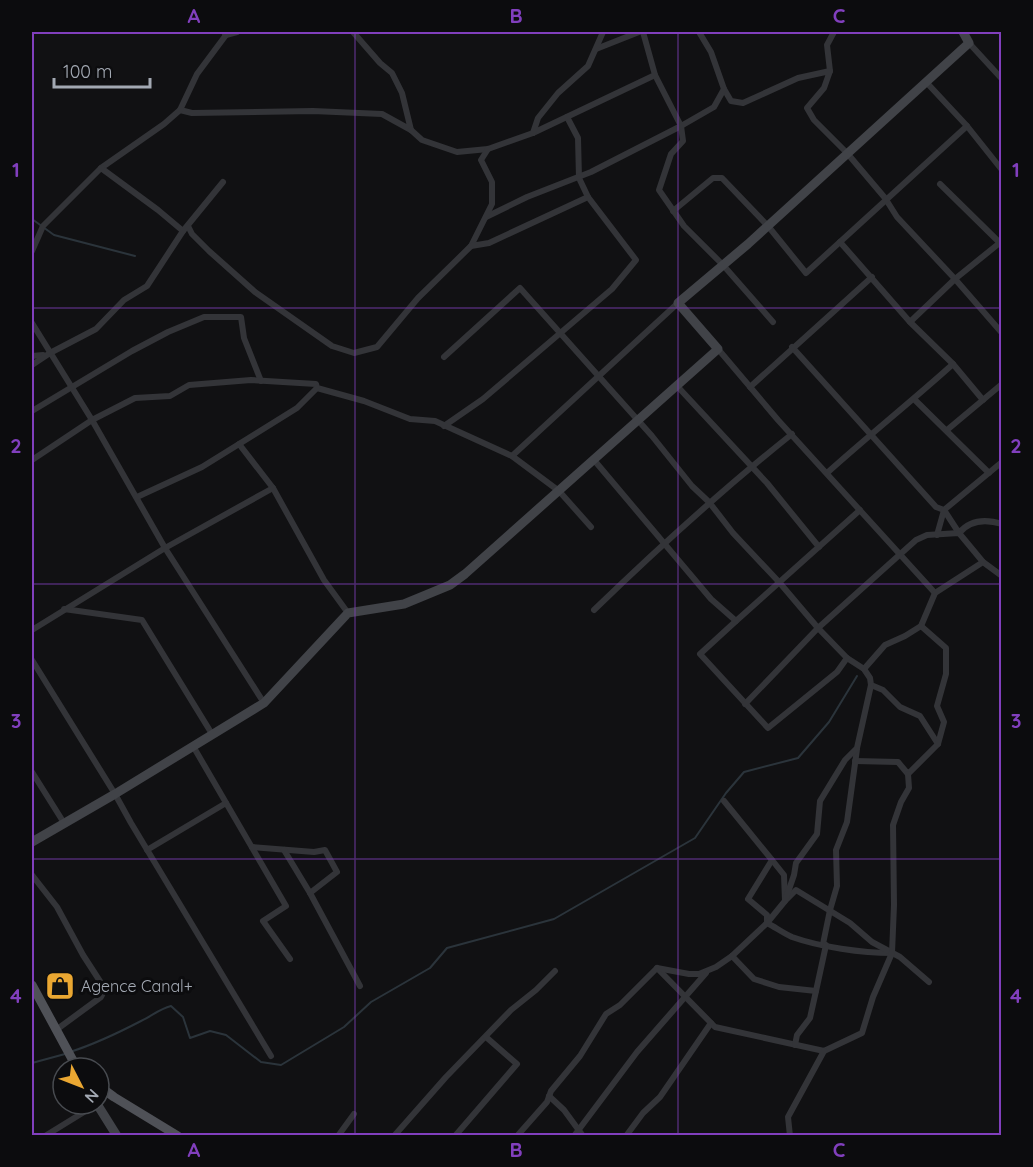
<svg xmlns="http://www.w3.org/2000/svg" width="1033" height="1167" font-family="Quicksand,sans-serif">
<style>
.lines{fill:none;stroke-linecap:round;stroke-linejoin:round}
.stream{stroke:#2b343b;stroke-width:2}
.street{stroke:#333438;stroke-width:6}
.secondary{stroke:#414348;stroke-width:9}
.primary{stroke:#4f5157;stroke-width:9}
.grid{fill:none;stroke:#813fbd;stroke-width:1.5;stroke-opacity:0.55}
.labels{text-anchor:middle;dominant-baseline:central;stroke-width:6;stroke-linejoin:round;paint-order:stroke}
.poi-label{font-size:16px;fill:#a3a9b3;stroke:#0c0c0e;text-anchor:start}
.neatline{fill:none;stroke:#813fbd;stroke-width:2}
.grid-label{font-size:20px;text-anchor:middle;font-weight:bold;fill:#813fbd}
</style>
<rect width="100%" height="100%" fill="#111113"/>
<g class="lines">
<!-- stream -->
<g class="stream">
<path d="M32,219L54,235L135,256"/>
<path d="M70,1052C95,1044 118,1033 141,1021C152,1016 159,1009 171,1006L183,1017L190,1038L210,1031L226,1035L261,1062L281,1065L344,1027L371,1002L430,968L447,948L554,919L695,838L726,793L744,772L798,758L829,722L857,676"/>
<path d="M32,1063L65,1054"/>
</g>
<!-- street -->
<g class="street">
<path d="M224,32L226,35L237,32"/>
<path d="M969,43L1002,79"/>
<path d="M596,49L639,32"/>
<path d="M830,71L827,45L834,32"/>
<path d="M655,75L681,126L683,141L671,154L659,190L684,226L723,265L773,322"/>
<path d="M927,83L967,126L1002,170"/>
<path d="M724,89L731,101L743,103L798,78L830,71L824,88L807,108L814,120L847,153L885,198L897,217L955,279L1002,333"/>
<path d="M180,110L192,113L313,111L382,114L411,130L402,93L392,73L380,63L353,32"/>
<path d="M567,117L578,138L579,178L588,197"/>
<path d="M411,130L422,140L457,152L488,149L533,133L655,75L643,32"/>
<path d="M533,133L538,118L558,93L588,66L603,32"/>
<path d="M101,168L164,124L180,110L197,74L226,35"/>
<path d="M940,184L1000,243"/>
<path d="M673,211L713,178H722L768,226L806,273L967,126"/>
<path d="M486,217L527,197L591,172L681,126L714,107L724,89L711,52L699,32"/>
<path d="M188,226L192,234L209,251L255,292L332,346L354,353L377,347L418,298L471,246L492,204V182L481,160L488,149"/>
<path d="M840,242L910,322L953,364L983,400"/>
<path d="M32,251L43,226L101,168L158,210L183,231"/>
<path d="M910,322L955,279L1002,241"/>
<path d="M32,323L92,420L165,548L264,703"/>
<path d="M792,347L936,507L944,510L1002,462"/>
<path d="M718,349L778,420L935,593"/>
<path d="M32,356L43,355"/>
<path d="M444,357L520,288L652,436L692,486L709,502L733,533L779,582L818,628L847,658L864,669L870,678L871,685L883,690L900,707L920,716L938,744"/>
<path d="M32,365L50,353L96,329L124,300L147,286L183,231L223,182"/>
<path d="M678,387L767,483L819,547"/>
<path d="M750,387L872,277"/>
<path d="M914,399L989,473"/>
<path d="M32,411L132,351L168,332L204,317H241L244,338L261,381"/>
<path d="M444,426L483,399L612,289L636,260L588,197L489,243L471,246"/>
<path d="M947,430L1002,384"/>
<path d="M239,444L273,488L324,580L348,613"/>
<path d="M512,456L678,303"/>
<path d="M32,460L92,420L135,398L170,396L189,385L251,380L316,384L317,388L364,401L410,419L435,421L512,456L559,491L591,527"/>
<path d="M594,460L711,599L736,621L860,510"/>
<path d="M827,473C868,436 912,401 953,364"/>
<path d="M137,497L202,467L297,408L317,388"/>
<path d="M937,535L944,510L959,533C970,520 986,519 1002,524"/>
<path d="M64,609L142,620L212,734"/>
<path d="M594,610C658,548 723,489 792,434"/>
<path d="M736,621L700,654L768,728L837,672L847,658"/>
<path d="M32,630L165,548L273,488"/>
<path d="M32,660L115,794L131,823L271,1056"/>
<path d="M864,669L885,645L905,636L921,626L935,593L983,562L1002,576"/>
<path d="M745,704L818,628L916,540L927,535L959,533L983,562"/>
<path d="M193,746L286,906L263,921L290,959"/>
<path d="M855,761L898,762L908,774L938,744L944,722L937,706L946,674V648L921,626"/>
<path d="M32,772L64,823"/>
<path d="M724,801L772,860L748,899L767,915V923C775,927 783,933 792,937C820,947 862,953 892,953"/>
<path d="M252,847L314,852L325,850L337,872L310,893L360,986"/>
<path d="M147,850L226,803"/>
<path d="M284,850L310,893"/>
<path d="M772,860L784,875L785,901L796,890L850,923L872,942L900,957L929,982"/>
<path d="M32,875L57,907L83,955L105,989L101,997L56,1030"/>
<path d="M823,944L830,910L837,886L836,850L847,822L857,749"/>
<path d="M732,956L754,979L779,987L816,991L826,945"/>
<path d="M657,968L715,1027L824,1051L862,1033L873,997L892,953L894,905L893,825L901,802L909,788L908,774"/>
<path d="M795,1045L797,1035L810,1018L816,991"/>
<path d="M549,1096L564,1110L583,1136"/>
<path d="M45,1136L97,1104"/>
<path d="M338,1136L354,1114"/>
<path d="M394,1136L446,1077L511,1010L536,990L555,971"/>
<path d="M455,1136L517,1064L486,1037"/>
<path d="M517,1136L547,1102L551,1091L580,1056L606,1014L620,1005L657,968L689,974H699L716,967L732,956L767,923L785,901L794,875L796,863L817,834L820,801L845,760L857,748L871,685"/>
<path d="M574,1136L637,1052L706,973"/>
<path d="M626,1136L643,1113L660,1097L711,1023"/>
<path d="M790,1136L788,1117L824,1051"/>
</g>
<!-- secondary -->
<g class="secondary">
<path d="M32,842L115,794L264,703L348,613L404,604L450,585L465,574L718,349L678,303L748,244L969,43L963,32"/>
<path d="M97,1104L117,1136"/>
</g>
<!-- primary -->
<g class="primary">
<path d="M32,985L77,1068"/>
<path d="M99,1086L114,1097L178,1136"/>
</g>
</g>
<!-- grid -->
<path class="grid" d="M355,32V1136M678,32V1136M32,308H1002M32,584H1002M32,859H1002"/>
<!-- icons -->
<defs>
<g id="shop-square" transform="scale(1.5)"><rect x="-9" y="-9" width="18" height="18" rx="4" fill="#eaa732" stroke="#0c0c0e"/><path d="M-5-2.5h2.3a2.7 3.5 0 0 1 5.4 0H5L5.5 6h-11ZM-1.5-2.5h3a1.5 2.3 0 0 0-3 0Z" fill="#111"/></g>
</defs>
<g fill-rule="evenodd">
<use href="#shop-square" x="60" y="986"/>
</g>
<g class="labels">
<!-- poi labels -->
<g class="poi-label">
<text x="81" y="986">Agence Canal+</text>
</g>
</g>
<!-- border -->
<rect width="1033" height="1167" fill="none" stroke="#0c0c0e" stroke-width="66"/>
<!-- north arrow -->
<g transform="translate(81 1086) rotate(132)"><circle r="28" fill="#0c0c0e" stroke="#484b50" stroke-width="1.5"/>
<path d="M0-4.5L10 22L0 15L-10 22Z" fill="#eaa732"/>
<text y="-9" font-size="16" font-weight="bold" text-anchor="middle" fill="#a3a9b3">N</text>
</g>
<!-- scale -->
<path d="M54 78v9h96v-9" fill="none" stroke="#a3a9b3" stroke-width="3"/>
<text x="63" y="78" font-size="18" fill="#a3a9b3" stroke="#0c0c0e" stroke-width="4.5" paint-order="stroke">100 m</text>
<rect x="33" y="33" width="967" height="1101" class="neatline"/>
<g class="grid-label">
<text x="194" y="23">A</text>
<text x="516" y="23">B</text>
<text x="839" y="23">C</text>
<text x="16" y="177">1</text>
<text x="1016" y="177">1</text>
<text x="16" y="453">2</text>
<text x="1016" y="453">2</text>
<text x="16" y="728">3</text>
<text x="1016" y="728">3</text>
<text x="16" y="1003">4</text>
<text x="1016" y="1003">4</text>
<text x="194" y="1157">A</text>
<text x="516" y="1157">B</text>
<text x="839" y="1157">C</text>
</g>
</svg>
